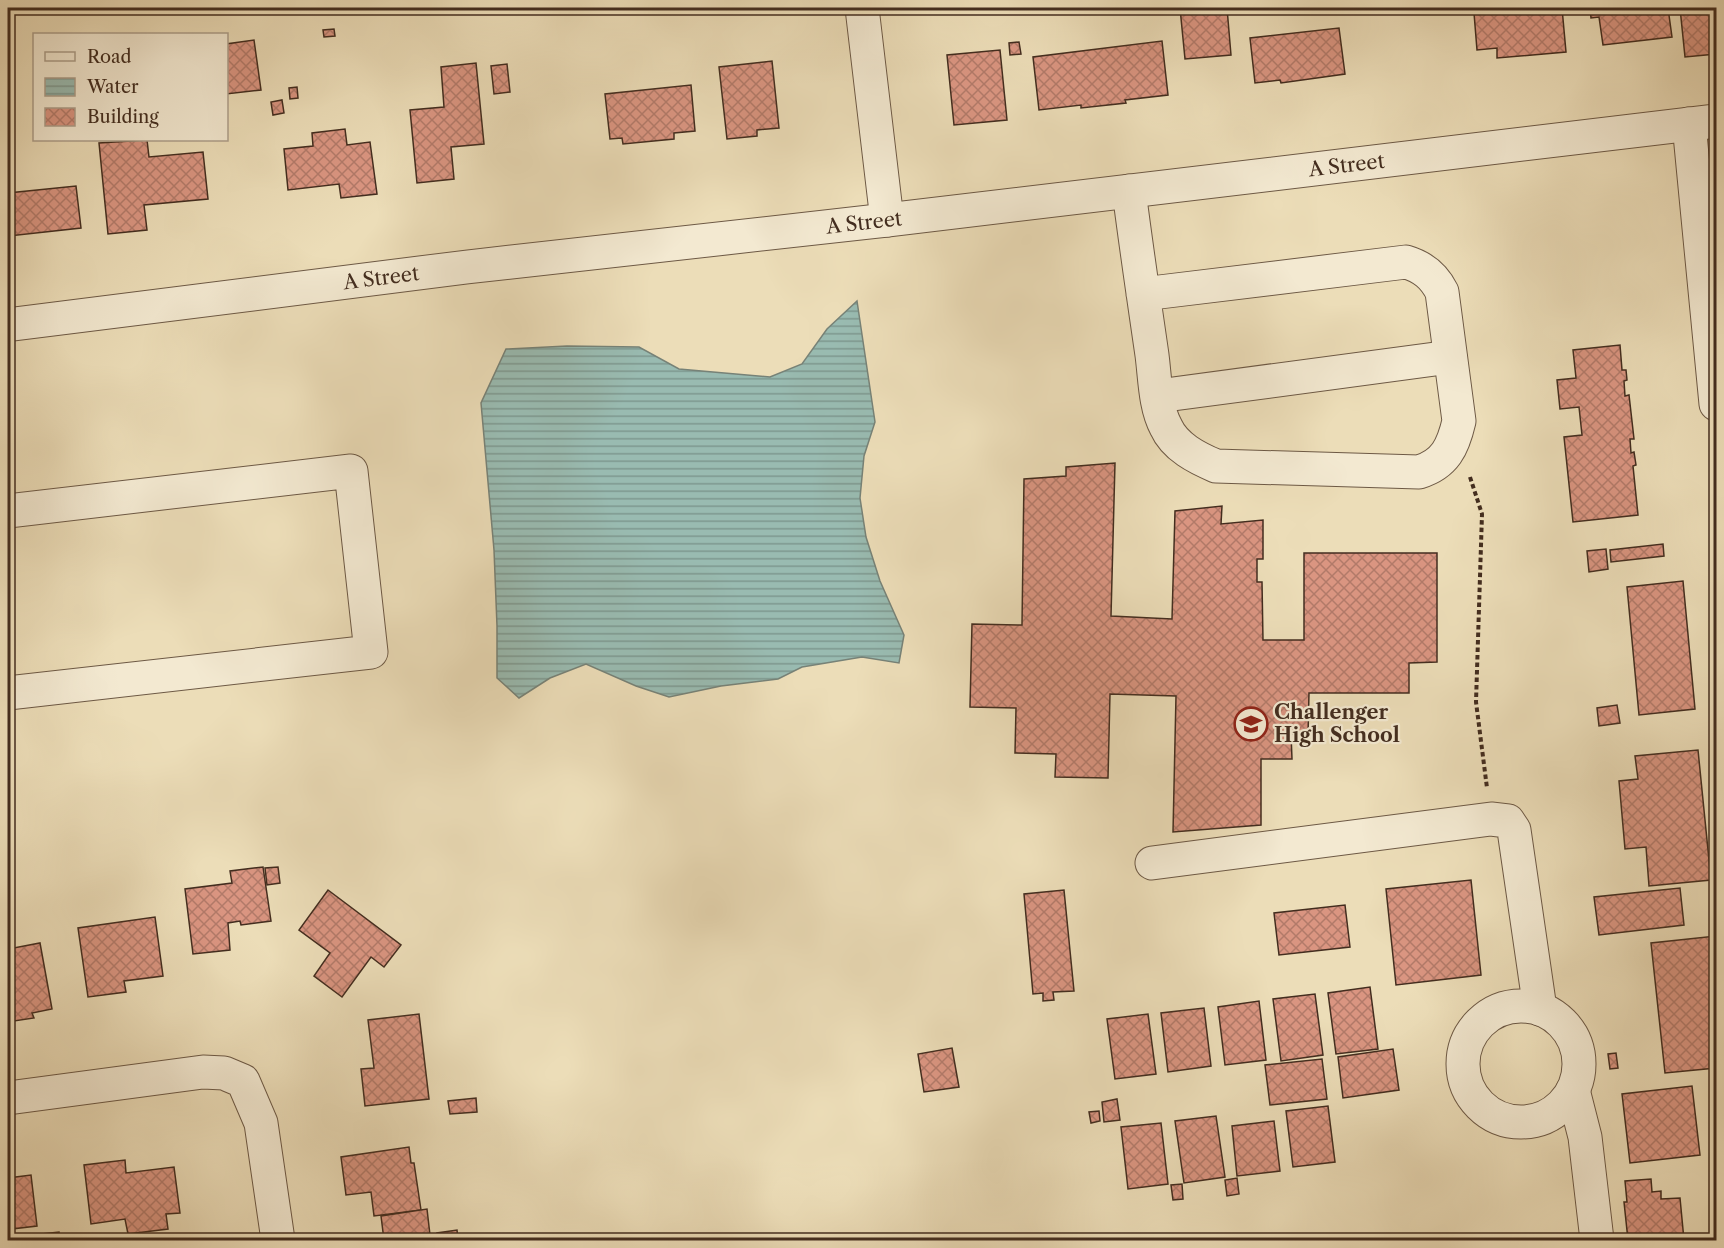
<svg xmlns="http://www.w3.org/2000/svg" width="1724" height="1248" font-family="'Libre Caslon Text',serif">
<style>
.water{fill:url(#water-rules);stroke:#778277;stroke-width:1.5}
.building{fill:url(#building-cross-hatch);stroke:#432d1f;stroke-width:1.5}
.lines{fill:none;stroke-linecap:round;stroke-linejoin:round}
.minor-casing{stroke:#6d5945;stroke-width:35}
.path{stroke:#432d1f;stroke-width:4;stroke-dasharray:4.5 3;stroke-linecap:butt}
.minor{stroke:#f3e9d1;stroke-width:33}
.labels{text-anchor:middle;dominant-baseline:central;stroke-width:4.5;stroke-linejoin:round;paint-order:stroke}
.street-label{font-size:20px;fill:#432d1f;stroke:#f3e9d1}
.poi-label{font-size:20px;font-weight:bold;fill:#432d1f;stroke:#f3e9d1;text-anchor:start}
</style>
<defs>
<pattern id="water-rules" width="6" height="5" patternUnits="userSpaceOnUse" patternTransform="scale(1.5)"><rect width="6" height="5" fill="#99bbb1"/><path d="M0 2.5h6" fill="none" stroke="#7e988f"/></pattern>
<pattern id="building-cross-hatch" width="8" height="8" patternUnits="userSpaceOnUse" patternTransform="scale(1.5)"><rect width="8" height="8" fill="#da9581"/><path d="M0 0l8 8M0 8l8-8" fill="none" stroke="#b27a69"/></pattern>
</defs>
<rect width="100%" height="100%" fill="#ecddb8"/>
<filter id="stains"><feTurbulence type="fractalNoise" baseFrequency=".00333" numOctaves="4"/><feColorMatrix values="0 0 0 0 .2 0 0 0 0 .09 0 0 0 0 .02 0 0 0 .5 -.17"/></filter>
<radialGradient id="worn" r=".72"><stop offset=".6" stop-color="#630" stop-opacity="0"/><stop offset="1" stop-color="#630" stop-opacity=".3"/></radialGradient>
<!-- water -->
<path class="water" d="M857,301L875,422L864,456L860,498L866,537L880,581L904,635L899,663L862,657L802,667L778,679L721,686L669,697L636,686L586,664L550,678L519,698L497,678V626L494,550L481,403L506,349L567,346L639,347L679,369L770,377L802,364L827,329Z"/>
<!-- building -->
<g class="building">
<path d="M1180,8H1227L1231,55L1185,59Z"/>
<path d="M1492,8H1562L1566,52L1497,58V48L1477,50L1474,13L1493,11Z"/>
<path d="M1590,8H1668L1672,37L1603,45L1599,17L1591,18Z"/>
<path d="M1680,8H1716V54L1685,57Z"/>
<path d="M1339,28L1345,74L1281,83L1280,80L1255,83L1250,38Z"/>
<path d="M334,29L335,36L324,37L323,30Z"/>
<path d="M254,40L261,90L226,94V44Z"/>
<path d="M1162,41L1168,95L1125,100L1126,103L1081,108V105L1039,110L1033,57Z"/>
<path d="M1019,42L1021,54L1010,55L1009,43Z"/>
<path d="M1000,50L1007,120L954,125L947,55Z"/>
<path d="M772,61L779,128L757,130V136L727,139L719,67Z"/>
<path d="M476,63L484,144L451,147L454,179L417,183L410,110L444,107L441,67Z"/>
<path d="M507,64L510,92L494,94L491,66Z"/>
<path d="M691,85L695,131L674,133V139L623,144L622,138L610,139L605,94Z"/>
<path d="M297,87L298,98L290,99L289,88Z"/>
<path d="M282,100L284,113L273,115L271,102Z"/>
<path d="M345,129L347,145L370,142L377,194L341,198L339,184L288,190L284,149L313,146L312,133Z"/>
<path d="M147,140L149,157L203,152L208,199L144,205L147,230L108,234L99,143Z"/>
<path d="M76,186L81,228L9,236L8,193Z"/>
<path d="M1620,345L1622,370H1626L1627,380L1624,381L1625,396L1629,395L1634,439H1630L1631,453L1634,452L1636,465L1633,466L1638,515L1573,522L1564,437L1582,435L1579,407L1560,409L1557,380L1576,378L1573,350Z"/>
<path d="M1115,463L1111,616L1172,619L1175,511L1222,506L1221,524L1263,520V559H1257V582H1262L1263,640H1304V553H1437V662L1409,663V693H1309L1308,735L1291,734L1292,759H1261V825L1173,832L1176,696L1110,694L1108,778L1055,777L1056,754L1015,753L1016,708L970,707L972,624L1022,625L1024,479L1066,476V467Z"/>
<path d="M1663,544L1664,556L1611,562L1610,550Z"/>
<path d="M1606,549L1608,569L1589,572L1587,551Z"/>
<path d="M1683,581L1695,709L1639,715L1627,587Z"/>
<path d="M1617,705L1620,723L1599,726L1597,708Z"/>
<path d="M1698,750L1711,880L1649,886L1646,847L1625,849L1619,781L1638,779L1635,756Z"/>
<path d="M263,867L271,921L241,925L240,921L228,923L230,950L193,954L185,889L232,883L230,871Z"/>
<path d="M278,867L280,883L267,885L265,868Z"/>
<path d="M1471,880L1481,975L1396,985L1386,889Z"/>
<path d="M1680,888L1684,925L1599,935L1594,897Z"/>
<path d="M328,890L401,945L384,967L371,957L342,997L314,976L330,953L299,930Z"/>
<path d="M1064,890L1074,991L1053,992L1054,1000L1043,1001V993L1033,994L1024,894Z"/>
<path d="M1345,905L1350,947L1279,955L1274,913Z"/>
<path d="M155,917L163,976L124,981L126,992L88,997L78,928Z"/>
<path d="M1716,936V1068L1665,1073L1651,943Z"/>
<path d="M40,943L52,1009L32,1013L34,1018L14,1021L12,1013L8,1014V949Z"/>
<path d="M1370,987L1378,1049L1336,1054L1328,993Z"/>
<path d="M1315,994L1323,1055L1281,1061L1273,999Z"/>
<path d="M1259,1001L1266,1060L1225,1065L1218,1007Z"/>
<path d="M1204,1008L1211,1066L1168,1072L1161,1013Z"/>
<path d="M419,1014L429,1099L365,1106L361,1069L374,1068L368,1020Z"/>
<path d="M1148,1014L1156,1074L1115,1079L1107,1019Z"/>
<path d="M952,1048L959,1087L924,1092L918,1054Z"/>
<path d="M1393,1049L1399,1090L1343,1098L1338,1057Z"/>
<path d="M1616,1053L1618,1068L1610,1069L1608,1054Z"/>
<path d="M1322,1059L1327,1099L1270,1105L1265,1065Z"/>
<path d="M1692,1086L1700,1155L1630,1163L1622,1094Z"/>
<path d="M476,1098L477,1112L450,1114L448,1101Z"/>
<path d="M1117,1099L1120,1120L1104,1122L1102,1102Z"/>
<path d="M1328,1106L1335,1162L1293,1167L1286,1111Z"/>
<path d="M1099,1111L1100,1121L1091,1123L1089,1112Z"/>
<path d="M1216,1116L1225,1177L1184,1183L1175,1121Z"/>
<path d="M1274,1121L1280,1171L1237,1176L1232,1126Z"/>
<path d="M1161,1123L1168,1184L1128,1189L1121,1127Z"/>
<path d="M409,1147L411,1163H414L421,1210L374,1216L371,1192L346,1195L341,1157Z"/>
<path d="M125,1160L126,1173L174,1167L180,1213L166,1214L168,1229L128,1234L125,1219L91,1224L84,1165Z"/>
<path d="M31,1175L37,1226L12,1229L14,1240H8V1178Z"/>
<path d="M1237,1178L1239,1194L1227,1196L1225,1180Z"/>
<path d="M1651,1179L1652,1192L1661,1191V1199L1680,1198L1684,1240H1628L1624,1202H1627L1625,1181Z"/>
<path d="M1182,1184L1183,1199L1173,1200L1171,1185Z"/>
<path d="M427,1209L430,1235L384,1240L381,1216Z"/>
<path d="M457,1230L458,1240H438L437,1233Z"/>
<path d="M59,1232L60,1240H43L42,1234Z"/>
<path d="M1716,1233V1240H1684L1693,1238L1692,1236Z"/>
</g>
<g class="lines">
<!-- minor casing -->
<g class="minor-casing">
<g id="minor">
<path d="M862,8L887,220"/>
<path d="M1689,124L1716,404"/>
<path d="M1129,191C1136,246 1144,300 1152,355C1155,378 1155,407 1166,427C1175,447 1197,458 1216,466L1419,472C1445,464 1453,447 1459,421L1442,292C1434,276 1423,267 1406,262L1143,294"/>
<path id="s1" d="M14,324L467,267L887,220L1716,121"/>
<path d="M1158,396L1450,357"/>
<path d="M8,511L351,471L371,652L8,693"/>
<path d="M1152,863L1491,819L1508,821L1514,830L1540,1009"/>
<circle cx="1521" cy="1064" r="58"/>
<path d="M1573,1090L1585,1137L1597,1240"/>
<path d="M8,1098L203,1072L224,1073L243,1081L261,1123L278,1240"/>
</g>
</g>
<!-- path -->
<path class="path" d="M1470,477L1482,514L1476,702L1487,788"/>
<!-- minor -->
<use href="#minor" class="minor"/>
</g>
<!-- icons -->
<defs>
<g id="school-ring" transform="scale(1.725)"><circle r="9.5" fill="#f3e9d1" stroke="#8f2418" stroke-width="1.5"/><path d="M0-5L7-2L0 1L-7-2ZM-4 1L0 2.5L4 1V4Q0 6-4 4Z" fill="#8f2418"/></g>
</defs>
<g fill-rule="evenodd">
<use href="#school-ring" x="1251" y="724"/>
</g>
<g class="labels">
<!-- street labels -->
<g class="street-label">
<text stroke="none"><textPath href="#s1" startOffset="1342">A Street</textPath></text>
<text stroke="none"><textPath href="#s1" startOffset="856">A Street</textPath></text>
<text stroke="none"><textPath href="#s1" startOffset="370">A Street</textPath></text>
</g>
<!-- poi labels -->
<g class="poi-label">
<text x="1274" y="712">Challenger<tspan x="1274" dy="23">High School</tspan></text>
</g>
</g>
<!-- margin -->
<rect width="1724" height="1248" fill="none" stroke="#ecddb8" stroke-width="30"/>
<rect x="9" y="9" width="1706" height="1230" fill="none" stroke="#432d1f" stroke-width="3"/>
<rect x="15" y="15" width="1694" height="1218" fill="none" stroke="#432d1f" stroke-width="1.5"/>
<!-- legend -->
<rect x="33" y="33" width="195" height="108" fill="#f3e9d1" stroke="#ad9e8a" stroke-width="1.5"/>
<rect x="45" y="52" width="30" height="9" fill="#f3e9d1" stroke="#ad9e8a" stroke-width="1.5"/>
<text x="87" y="63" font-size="18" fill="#432d1f">Road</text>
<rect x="45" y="78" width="30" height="18" fill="url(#water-rules)" stroke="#ad9e8a" stroke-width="1.5"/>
<text x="87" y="93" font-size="18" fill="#432d1f">Water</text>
<rect x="45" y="108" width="30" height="18" fill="url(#building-cross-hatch)" stroke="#ad9e8a" stroke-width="1.5"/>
<text x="87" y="123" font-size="18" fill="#432d1f">Building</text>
<rect width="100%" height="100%" filter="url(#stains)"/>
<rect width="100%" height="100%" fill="url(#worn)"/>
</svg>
